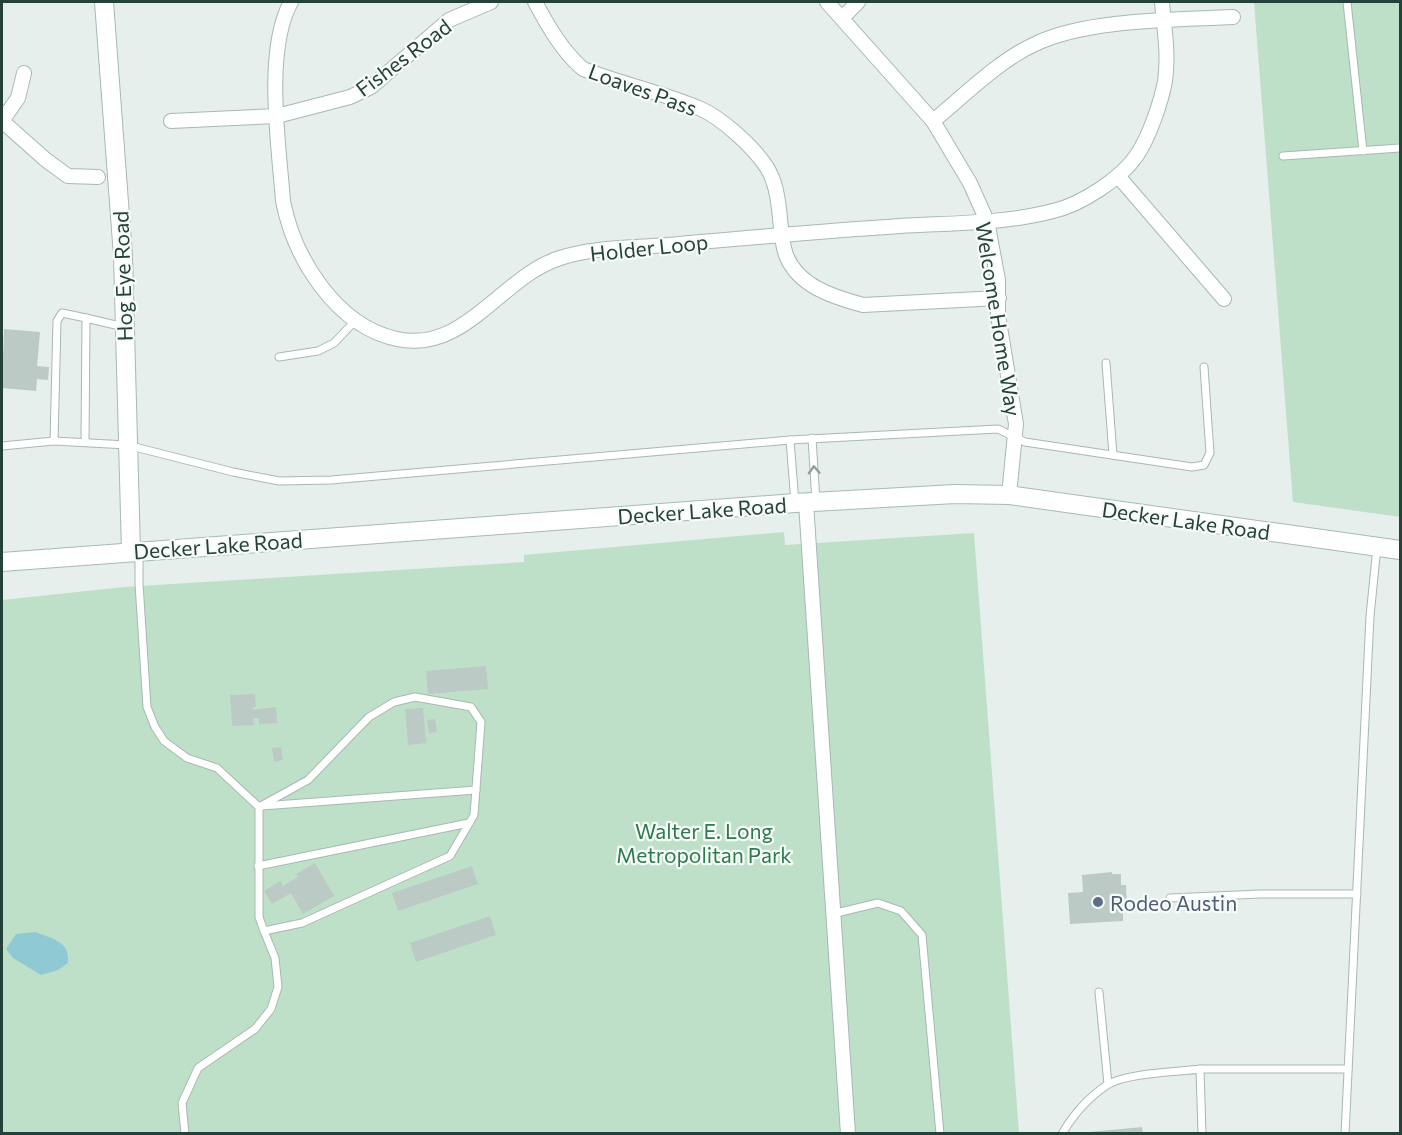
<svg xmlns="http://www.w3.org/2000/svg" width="1402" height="1135" font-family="Commissioner,sans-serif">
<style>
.green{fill:#bfe0c8}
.water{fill:#8ec9d4}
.building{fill:#bbcac4}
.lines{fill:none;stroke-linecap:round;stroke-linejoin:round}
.service-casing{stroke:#a8b8b2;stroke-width:9}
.minor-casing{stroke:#a8b8b2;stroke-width:16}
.tertiary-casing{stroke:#a8b8b2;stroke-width:20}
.secondary-casing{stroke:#a4bbb3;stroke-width:20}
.service{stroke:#fff;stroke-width:7}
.minor{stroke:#fff;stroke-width:14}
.tertiary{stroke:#fff;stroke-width:18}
.secondary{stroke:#fff;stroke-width:18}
.oneway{stroke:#92a09c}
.service-dot{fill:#5c6f8a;stroke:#f7fbf9;stroke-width:2}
.labels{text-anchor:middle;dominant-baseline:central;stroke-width:4.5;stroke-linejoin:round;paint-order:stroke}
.street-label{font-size:21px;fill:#24423a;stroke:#f7fbf9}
.park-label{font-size:21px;fill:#2d7a4b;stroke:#f7fbf9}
.service-label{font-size:21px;fill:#4e5e75;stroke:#f7fbf9;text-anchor:start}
</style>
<rect width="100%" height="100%" fill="#e6efeb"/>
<!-- green -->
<g class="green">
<path d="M1254,2H1400V517L1293,502Z"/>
<path d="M784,532L785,545L974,533L1019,1133L2,1134V600L124,587L524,562V555Z"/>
</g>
<!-- water -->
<path class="water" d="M35,932C53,939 70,941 68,963L58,970L41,975L13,958L6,949L16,934Z"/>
<!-- building -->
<g class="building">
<path d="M4,329L40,332L37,366L49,367L48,380L37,379L36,391L2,388Z"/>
<path d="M486,666L488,689L428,694L426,671Z"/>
<path d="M255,694L256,707H253V710L276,707L277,723L259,724V718H253L254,725L232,726L230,695Z"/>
<path d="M423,708L426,743L408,745L405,709Z"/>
<path d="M435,719L437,732L429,733L427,720Z"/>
<path d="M281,747L283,760L274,762L272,748Z"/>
<path d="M315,863L334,896L303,914L291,893L272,904L264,891L280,881L283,886L298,877L296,874Z"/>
<path d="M472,866L478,884L398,911L392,893Z"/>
<path d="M1112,872V874H1121V885H1126L1127,911H1123V921L1070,924L1068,893L1083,892L1082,875Z"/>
<path d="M490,916L496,935L416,962L410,943Z"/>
<path d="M1142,1127L1143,1134H1089V1132Z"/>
</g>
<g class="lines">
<!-- service casing -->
<g class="service-casing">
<g id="service">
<path d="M1347,2L1363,151"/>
<path d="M1283,156L1400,148"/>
<path d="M86,318L62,313L57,321L54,441L127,445L233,472L279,481L331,480L790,440L998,429L1025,442L1192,467L1204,465L1210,453L1204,367"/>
<path d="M279,357L318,351L334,343L356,320"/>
<path d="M1106,363L1113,455"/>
<path d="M812,438L816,502"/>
<path d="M790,440L795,503"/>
<path d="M85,442L86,318L124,327"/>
<path d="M2,446L54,441"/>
<path d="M139,554V584L147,707L155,727L164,741L187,758L217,768L259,807V917L264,931L302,923L450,856L474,815L481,722L471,707L415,697L394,702L369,717L308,780L259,807"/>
<path d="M262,806L476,790"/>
<path d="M258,866L469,823"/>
<path d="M1170,898L1260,894H1357"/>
<path d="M832,914L878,903L901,911L922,935L940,1134"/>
<path d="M1099,992L1108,1084"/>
<path d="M185,1134L182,1103L198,1068L255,1029L271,1009L278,987L275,958L264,931"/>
<path d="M1062,1134C1073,1115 1089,1097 1107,1085C1126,1073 1177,1072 1200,1069"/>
<path d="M1202,1134L1200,1069H1348"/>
<path d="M1345,1134L1370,616L1377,547"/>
</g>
</g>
<!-- minor casing -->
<g class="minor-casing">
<g id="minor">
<path d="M291,2C264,51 279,146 283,201C294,258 336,326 397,339C465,354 502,276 560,258C593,247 632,248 667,245C745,238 822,231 900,226C950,223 1004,224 1053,211C1080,205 1121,179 1137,155C1149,137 1161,103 1165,81C1169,55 1164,27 1162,2"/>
<path d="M535,2C548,26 562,51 583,69C621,84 664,93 701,109C721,118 750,144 763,162C774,176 777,192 779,209C781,224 781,241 786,255C798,286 833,297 863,305L999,298"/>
<path d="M827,2L933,121L970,183L987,221L998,280V315L1016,424L1009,495"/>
<path d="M842,18L858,2"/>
<path d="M2,121L46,160L68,176L98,177"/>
<path d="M2,121L18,98L24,73"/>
<path d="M171,121L277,116L350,97L371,87L449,20L491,2"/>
<path d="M933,121C964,96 998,61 1035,44C1087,19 1175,20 1233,17"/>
<path d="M1118,176L1224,299"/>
<path d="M806,503L848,1134"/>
</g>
</g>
<!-- tertiary casing -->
<g class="tertiary-casing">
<path id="tertiary" d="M104,2L123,256L131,552"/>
</g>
<!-- secondary casing -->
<g class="secondary-casing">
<path id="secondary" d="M2,562L795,503L955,494L1009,495L1400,550"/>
</g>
<!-- service -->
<use href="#service" class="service"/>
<!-- minor -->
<use href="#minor" class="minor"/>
<!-- tertiary -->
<use href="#tertiary" class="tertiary"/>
<!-- secondary -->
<use href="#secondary" class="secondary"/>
</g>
<!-- one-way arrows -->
<defs><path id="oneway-chevron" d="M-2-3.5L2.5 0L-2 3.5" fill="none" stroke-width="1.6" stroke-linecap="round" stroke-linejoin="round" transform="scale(1.5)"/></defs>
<use class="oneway" href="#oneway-chevron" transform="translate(814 470) rotate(-93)"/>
<!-- markers -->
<circle class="service-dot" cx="1098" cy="902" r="6"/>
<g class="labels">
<!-- street labels -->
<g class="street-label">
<text transform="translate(403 57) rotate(-37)">Fishes Road</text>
<text transform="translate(643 89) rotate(20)">Loaves Pass</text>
<text transform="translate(649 247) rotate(-6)">Holder Loop</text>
<text transform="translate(122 276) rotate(-92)">Hog Eye Road</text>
<text transform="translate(999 319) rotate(81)">Welcome Home Way</text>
<text transform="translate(702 510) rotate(-4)">Decker Lake Road</text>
<text transform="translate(1186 520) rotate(8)">Decker Lake Road</text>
<text transform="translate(218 545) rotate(-4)">Decker Lake Road</text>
</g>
<!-- park labels -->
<g class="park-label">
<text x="704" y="830">Walter E. Long<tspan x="704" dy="24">Metropolitan Park</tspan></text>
</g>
<!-- service labels -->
<g class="service-label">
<text x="1110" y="902">Rodeo Austin</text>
</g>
</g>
<!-- border -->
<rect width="1402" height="1135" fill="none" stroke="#24423a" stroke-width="6"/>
</svg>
